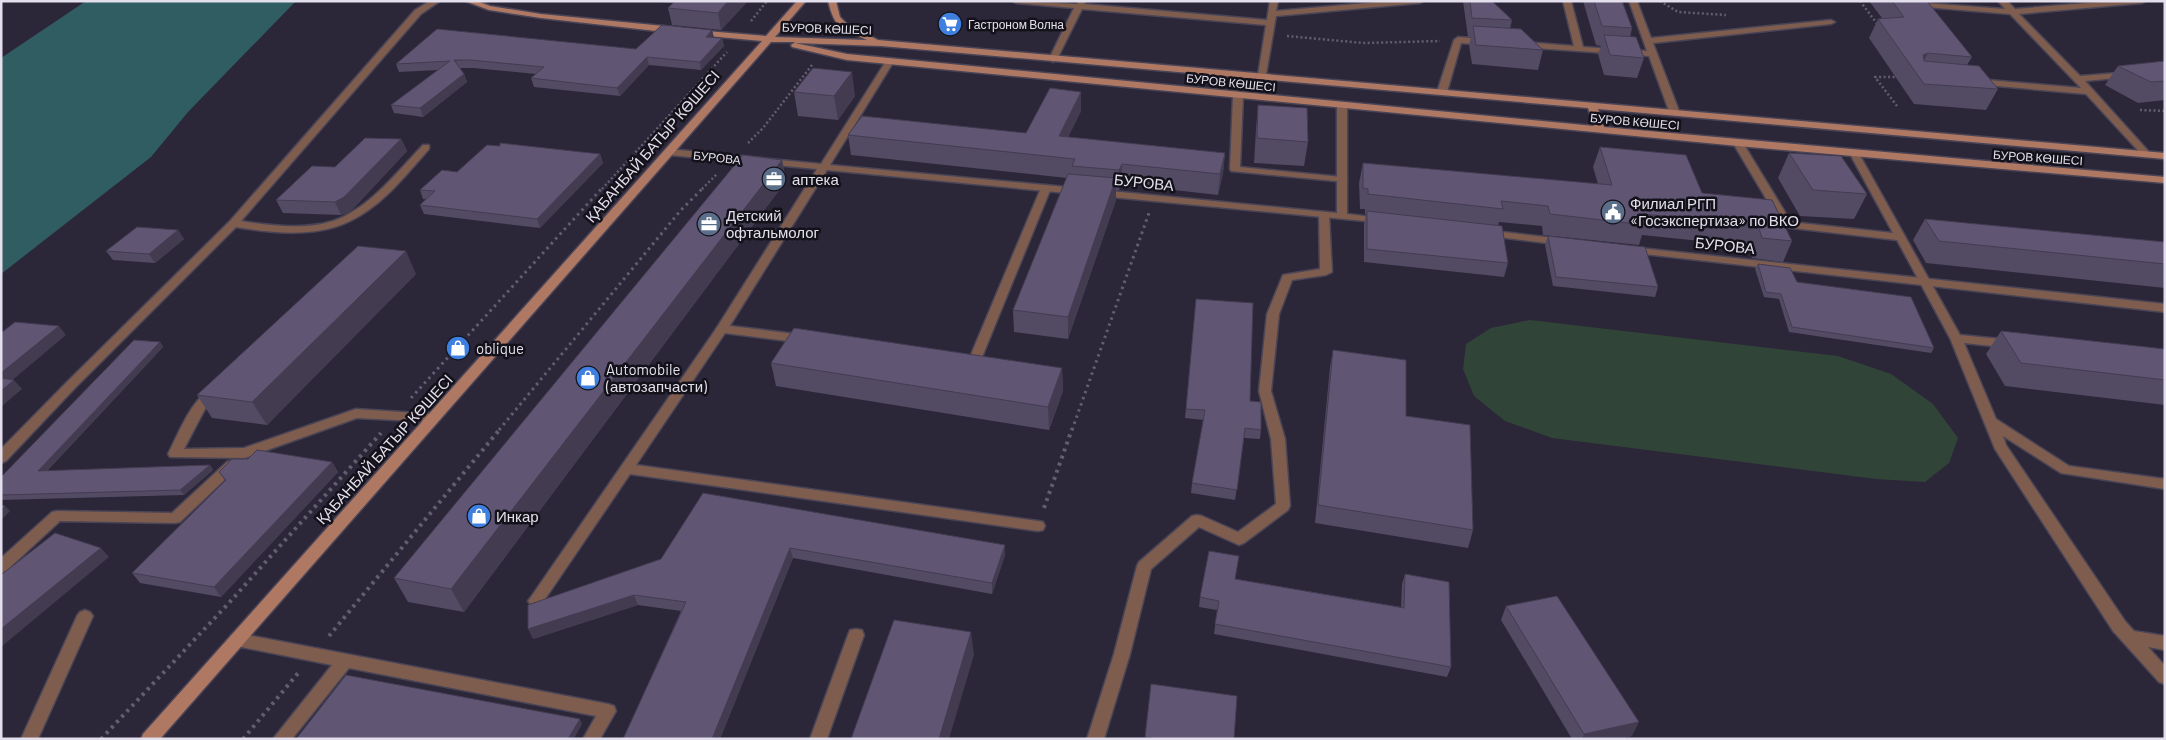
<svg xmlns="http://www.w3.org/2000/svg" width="2166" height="740" font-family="Barlow,sans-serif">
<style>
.green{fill:#304537}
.water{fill:#305d61}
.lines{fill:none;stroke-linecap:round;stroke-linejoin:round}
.lane-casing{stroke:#494456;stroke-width:3}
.street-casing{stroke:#494456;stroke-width:3}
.secondary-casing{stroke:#494456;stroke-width:3}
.path-far2{stroke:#635e6f;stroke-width:2.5;stroke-dasharray:2 2.5;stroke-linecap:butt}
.path-far1{stroke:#635e6f;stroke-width:3;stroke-dasharray:2.5 4;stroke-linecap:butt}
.path{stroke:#635e6f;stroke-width:4;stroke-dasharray:3 4.5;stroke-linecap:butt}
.lane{fill:#7e5d4f;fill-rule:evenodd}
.street{fill:#7e5d4f;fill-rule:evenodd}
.secondary{fill:#ae7863;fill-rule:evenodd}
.wall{fill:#534a64}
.shaded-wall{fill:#433c51}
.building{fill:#605674;stroke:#433c51}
.labels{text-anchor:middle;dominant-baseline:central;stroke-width:5;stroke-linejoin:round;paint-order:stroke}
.far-poi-label{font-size:12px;fill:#e3dfec;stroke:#131119;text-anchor:start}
.far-street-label{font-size:12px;fill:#e3dfec;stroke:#131119}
.street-label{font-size:15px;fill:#e3dfec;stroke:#131119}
.poi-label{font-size:15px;fill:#e3dfec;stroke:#131119;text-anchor:start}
</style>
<rect width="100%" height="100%" fill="#2c2639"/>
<!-- green -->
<path class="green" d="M1530,320L1838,356L1891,374L1933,404L1958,438L1949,463L1925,482L1876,479L1552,438L1505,421L1474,396L1463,369L1466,344L1491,328Z"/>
<!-- water -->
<path class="water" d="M86,1H296L188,112L151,157L1,274V58Z"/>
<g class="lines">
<!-- lane casing -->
<g class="lane-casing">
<g id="lane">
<path d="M430,1H440L421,14L241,221C270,226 305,230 333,221C369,209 397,172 423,145H429V149C406,175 382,206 350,221C317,238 272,233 236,227L75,388L6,461L1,463V449L67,382L230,221L415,10Z"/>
<path d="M1012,1L1077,4L1078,1H1086L1084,4L1267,20L1270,1H1278L1276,11L1390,1H1424L1420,3L1276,16L1266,75L1262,78L1258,75L1266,25L1082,9L1057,59L1053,62L1049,59L1074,8L1016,3Z"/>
<path d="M1563,1H1571L1583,47L1647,51L1629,1H1637L1651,38L1831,20L1835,22L1831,24L1653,43L1679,111L1674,114L1669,111L1649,56L1520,47V43L1523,42L1574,46Z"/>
<path d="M1998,1H2007L2015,9L2111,1H2146L2142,3L2019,14L2080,76L2131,72L2132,74L2128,77L2085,81L2150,153V157H2144L2086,94L1974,84L1972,82L1977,79L2081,88L2010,14L1925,7L1921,5L1925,3L2005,9Z"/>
<path d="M1458,37L1485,39L1489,42L1485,45L1461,43L1447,92L1445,94H1439L1437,92L1454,40Z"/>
<path d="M1238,93L1243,96L1240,167L1342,177L1347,180L1346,182L1231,171L1230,169L1233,96Z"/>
<path d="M1738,140L1743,143L1791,222L1893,233L1850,154L1855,151L1858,152L1960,335L2011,340L2017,344L2011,348L1964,343L1996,419L2069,466L2165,479V489L2061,473L2003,436L2006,445L2125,621L2134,631L2165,636V650L2148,647L2165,666V684L2159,682L2113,631L1995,449L1950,338L1897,240L1783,227L1733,143Z"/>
<path d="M1046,185L1051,188L980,362L974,366L961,364L959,361L961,358L970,357L1041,188Z"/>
<path d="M1324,212L1329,215L1332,272L1326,275L1292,280L1279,314L1271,391L1285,439L1290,506L1288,510L1244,543L1239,545L1199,527L1151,569L1130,654L1104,739H1087L1114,654L1137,566L1139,562L1192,516L1197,515L1202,516L1238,532L1276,504L1271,439L1259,391L1267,314L1283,275L1320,269L1319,215Z"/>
<path d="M722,325L804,335L810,339L804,343L725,333L636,465L1038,521L1043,522L1045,526L1043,530L1038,531L630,474L541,605L536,607L531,605L528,601L531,597L718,326Z"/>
<path d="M215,388L221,392L206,407L184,449L244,448L356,409L433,414L438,415L440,418L438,421L433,422L357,418L245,458L170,457L168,454C178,435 193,394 215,388Z"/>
<path d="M232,460L237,462L239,465L237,468L180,522L175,523L60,521L6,571L1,573V558L52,512L57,511L172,513L227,462Z"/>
<path d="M85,610L90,612L93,616L38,739H21L77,616L80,612Z"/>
<path d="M856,629L862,630L864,635L827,739H810L848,635L850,630Z"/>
<path d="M237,633L608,704L614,706L616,711L600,739H583L596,716L349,668L292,739H273L332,665L231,645L229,640L231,635Z"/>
</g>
</g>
<!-- street casing -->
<g class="street-casing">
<g id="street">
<path d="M890,58L894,61L830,165L1077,188L1082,191L1077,194L827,170L726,332H718L716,329L817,169L669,155L664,152L669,149L821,164L886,61Z"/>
<path d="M1342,103L1347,106V214L1382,218L1386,219L1387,221L1386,223L1100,196L1095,193L1100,190L1337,213V106Z"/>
<path d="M1486,230L1563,239L1568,242L1563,245L1482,235L1481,233L1482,231Z"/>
<path d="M1630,247L2165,304V312L1626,252L1624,250Z"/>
</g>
</g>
<!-- secondary casing -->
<g class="secondary-casing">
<g id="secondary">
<path d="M465,1H477L490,6L541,14L674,27L678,30L674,33L541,18L489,10Z"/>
<path d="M797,1H806L775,37L867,40C842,28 835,30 828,1H836L840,17L847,24L878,40L2165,153V159L1598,109L1604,127L2165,177V183L1738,146L847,60L792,47L791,45L795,42H771L160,739H141L143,734L762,41L697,35L693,32L694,30L766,36ZM795,43L881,46L1588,108L1594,126L847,54Z"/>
</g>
</g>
<!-- path-far2 -->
<g class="path-far2">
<path d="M1660,1L1678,12L1726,15"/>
<path d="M1860,1L1878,25"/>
<path d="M751,21L767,1"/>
<path d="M1287,36L1363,43L1440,41"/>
<path d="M1897,106L1875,77H1899"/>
<path d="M2140,110L2165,111"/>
<path d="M748,143L763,128L812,65"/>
<path d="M602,189L727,52"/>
<path d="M702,189L717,174"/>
</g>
<!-- path-far1 -->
<g class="path-far1">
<path d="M411,398L603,187"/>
<path d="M499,430L681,210L704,187"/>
<path d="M1072,430L1149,213"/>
</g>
<!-- path -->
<g class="path">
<path d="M1044,508L1072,429"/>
<path d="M329,636L500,429"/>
<path d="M101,739L228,604L381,433"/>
<path d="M243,739L299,672"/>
</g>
<!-- lane -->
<use href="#lane" class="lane"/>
<!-- street -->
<use href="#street" class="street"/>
<!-- secondary -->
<use href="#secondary" class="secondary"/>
</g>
<!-- wall -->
<g class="wall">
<path d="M649,1H748L721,30L672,25L668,8L673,3Z"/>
<path d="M1463,1H1492L1512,20L1510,29L1543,50L1538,70L1472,64L1469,45L1471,37H1468Z"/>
<path d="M1583,1H1624L1623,4L1632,28L1630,37L1644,58L1637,78L1604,75L1598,54L1601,46L1596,45Z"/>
<path d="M1869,1H1927L1972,57L1967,65L1998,89L1986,110L1914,104L1869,38L1878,19L1882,18Z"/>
<path d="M712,30L714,38H722L724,46L701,70L649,65L620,96L534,87L531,78L536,74L473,68H460L464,74L467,82L423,117L394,113L391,105L438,70L399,72L396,64L636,49Z"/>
<path d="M2165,61V100L2138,103L2105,85L2118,66Z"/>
<path d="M794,92L855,96L838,120L798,116Z"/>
<path d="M1081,92V111L1068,137L1225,153L1223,173L1218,195L1121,184L1119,190H1116V200L1068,339L1014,332L1013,310L1067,178L851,155L848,135L1026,133Z"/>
<path d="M1258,105L1308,142L1304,166L1254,163L1256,129Z"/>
<path d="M401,139L407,151L351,211L341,215L283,213L276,200L335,167Z"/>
<path d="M1600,147L1702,193L1792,241L1783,262L1752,258L1749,246L1642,235L1639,245L1543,235L1542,226L1499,222L1498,226L1508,263L1504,277L1364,262V224L1366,214H1365V209H1360L1359,183L1363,163L1598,184L1593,167Z"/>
<path d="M1789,153L1867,194L1854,219L1800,216L1778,178Z"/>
<path d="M600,154L603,163L540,228L424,214L420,205L426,199H423L420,190L457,172Z"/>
<path d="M782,160L786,181L464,612L408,602L394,578Z"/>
<path d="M1925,219L2165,242V288L1926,263L1913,240Z"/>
<path d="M178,230L184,239L155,263L113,260L106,251Z"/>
<path d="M1548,236L1658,287L1655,297L1553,286L1545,245Z"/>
<path d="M1758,264L1797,282L1934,348L1931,353L1789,332L1779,299L1764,297L1755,269Z"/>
<path d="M416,274L267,425L212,418L197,395Z"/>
<path d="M1196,299L1250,401L1261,430L1260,439L1244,438L1235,500L1191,493L1192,483L1204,420L1185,418Z"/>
<path d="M2001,331L2165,349V405L2005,386L1986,354Z"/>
<path d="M160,342L163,347L47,471L210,465L213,470L184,495L1,500V477Z"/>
<path d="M1333,350L1406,416L1473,530L1468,548L1315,523L1330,367Z"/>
<path d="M771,363L1062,368L1063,391L1049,430L776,386Z"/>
<path d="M332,462L338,472L221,597L140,583L132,573L225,481L219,472Z"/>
<path d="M703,493L1005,555L992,594L793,558L720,739H623L681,611L638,605L533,639L661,559Z"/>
<path d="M1405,574L1451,667L1447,677L1214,634L1217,610L1199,607L1200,597L1236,579L1401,607L1402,584Z"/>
<path d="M1506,606L1632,736L1618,739H1572L1501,620Z"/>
</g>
<!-- shaded-wall -->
<g class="shaded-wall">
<path d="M728,1H748L721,30L718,13Z"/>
<path d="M712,30L714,38L706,37Z"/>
<path d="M722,38L724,46L701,70L700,62Z"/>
<path d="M1928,53L1918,73L1923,55Z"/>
<path d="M647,57L649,65L620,96L617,88Z"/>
<path d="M852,72L855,96L838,120L834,96Z"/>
<path d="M464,74L467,82L423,117L420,108Z"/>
<path d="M1081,92V111L1059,156V136Z"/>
<path d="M401,139L407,151L351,211L341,215L335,202Z"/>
<path d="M1225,153L1223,173L1218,195L1220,174Z"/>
<path d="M600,154L603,163L540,228L537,219Z"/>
<path d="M782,160L786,181L464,612L451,589Z"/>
<path d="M1122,164L1121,184L1119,190V170Z"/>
<path d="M1116,178V200L1068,339V317Z"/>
<path d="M178,230L184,239L155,263L149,254Z"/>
<path d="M406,251L416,274L267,425L252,402Z"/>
<path d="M59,326L66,335L3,388L1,385V373Z"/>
<path d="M160,342L163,347L42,476L38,471Z"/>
<path d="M1062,368L1063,391L1049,430L1048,407Z"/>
<path d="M14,380L22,389L1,407V391Z"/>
<path d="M332,462L338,472L221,597L214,587Z"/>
<path d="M210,465L213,470L184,495L180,490Z"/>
<path d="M5,506L10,511L1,520V510Z"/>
<path d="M1005,545V555L992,594V583Z"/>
<path d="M101,548L109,557L1,647V629Z"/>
<path d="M790,548L793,558L720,739H712Z"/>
<path d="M634,595L638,605L533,639L528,629Z"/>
<path d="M971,632L974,655L949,739H939Z"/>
<path d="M580,719L582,724L574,739H568Z"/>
<path d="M1639,722L1632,736L1618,739H1582L1584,734Z"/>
</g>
<!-- building -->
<g class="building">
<path d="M675,1H728L718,13L668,8Z"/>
<path d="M1470,1H1492L1512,20L1472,18Z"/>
<path d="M1594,1H1622L1632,28L1602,26Z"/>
<path d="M1892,1H1927L1972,57L1928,53L1923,55L1924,61L1979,66L1998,89L1924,84L1878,19L1904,17Z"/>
<path d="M662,25L712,30L706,37L722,38L700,62L647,57L617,88L531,78L544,67L470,60H454L464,74L420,108L391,105L450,61L396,64L437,29L636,49Z"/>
<path d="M1473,26L1521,29L1543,50L1476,45Z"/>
<path d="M1604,35L1636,37L1644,58L1610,55Z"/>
<path d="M2165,61V81L2151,82L2118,66Z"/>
<path d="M813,68L852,72L834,96L794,92Z"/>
<path d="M1050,88L1081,92L1059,136L1225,153L1220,174L1122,164L1119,170L1072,166L1075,159L848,135L862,116L1026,133Z"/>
<path d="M1258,105L1307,108L1308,142L1257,138Z"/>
<path d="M365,138L401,139L344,197L335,202L276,200L312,166L335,167Z"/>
<path d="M500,143L600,154L537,219L420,205L435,191L420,190L442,170L457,172L487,145L500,146Z"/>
<path d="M1600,147L1686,155L1702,193L1772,200L1792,241L1762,238L1758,225L1643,214L1646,225L1550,214L1548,206L1501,201L1503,209L1368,194V189L1363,188V163L1612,185Z"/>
<path d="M1789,153L1841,156L1867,194L1813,190Z"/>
<path d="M743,155L782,160L451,589L394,578Z"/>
<path d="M1068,174L1116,178L1068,317L1013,310Z"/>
<path d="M1367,211L1502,226L1508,263L1367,249Z"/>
<path d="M1925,219L2165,242V264L1939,241Z"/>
<path d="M137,227L178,230L149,254L106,251Z"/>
<path d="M1548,236L1645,247L1658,287L1556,277Z"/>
<path d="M358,246L406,251L252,402L197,395Z"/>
<path d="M1758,264L1790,268L1797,282L1911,297L1934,348L1792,327L1781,294L1766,292Z"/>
<path d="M1196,299L1253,303L1250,401L1261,402V430L1245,428L1237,490L1192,483L1205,410L1186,409Z"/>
<path d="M15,322L59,326L1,373V333Z"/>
<path d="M794,328L1062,368L1048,407L771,363Z"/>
<path d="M2001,331L2165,349V380L2021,363Z"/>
<path d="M134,340L160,342L38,471L210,465L180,490L1,495V477Z"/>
<path d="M1333,350L1406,360V416L1470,425L1473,530L1318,505Z"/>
<path d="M1,378L14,380L1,391Z"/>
<path d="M257,450L332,462L214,587L132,573L226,480L219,472L232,459H248Z"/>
<path d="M703,493L1005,545L992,583L790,548L712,739H623L686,602L634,595L528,629V605L661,559Z"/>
<path d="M1,505L5,506L1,510Z"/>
<path d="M55,533L101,548L1,629V575Z"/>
<path d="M1209,551L1239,556L1235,579L1404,608L1405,574L1449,582L1451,667L1215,624L1219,601L1200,597Z"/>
<path d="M1557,596L1639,722L1584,734L1506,606Z"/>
<path d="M894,620L971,632L939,739H851Z"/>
<path d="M346,675L580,719L568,739H296Z"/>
<path d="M1151,684L1237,696L1234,739H1157L1145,737Z"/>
</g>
<!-- icons -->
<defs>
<g id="supermarket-disc" transform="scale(1.25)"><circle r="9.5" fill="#3f7fe0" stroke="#131119"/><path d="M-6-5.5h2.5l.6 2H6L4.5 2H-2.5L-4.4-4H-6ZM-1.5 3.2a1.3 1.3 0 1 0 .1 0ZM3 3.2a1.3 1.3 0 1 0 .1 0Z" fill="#fff"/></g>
<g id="office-disc" transform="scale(1.25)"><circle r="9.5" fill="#5c6f8a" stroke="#131119"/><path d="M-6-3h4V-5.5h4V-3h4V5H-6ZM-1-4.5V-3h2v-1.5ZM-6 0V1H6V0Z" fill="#fff"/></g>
<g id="civic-disc" transform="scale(1.25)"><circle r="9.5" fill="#5c6f8a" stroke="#131119"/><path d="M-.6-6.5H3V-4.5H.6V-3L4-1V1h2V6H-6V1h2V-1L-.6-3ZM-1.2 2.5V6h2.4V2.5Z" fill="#fff"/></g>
<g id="shop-disc" transform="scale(1.25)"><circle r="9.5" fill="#3f7fe0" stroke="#131119"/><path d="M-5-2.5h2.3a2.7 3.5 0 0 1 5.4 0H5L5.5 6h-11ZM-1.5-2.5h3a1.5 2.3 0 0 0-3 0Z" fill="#fff"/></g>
</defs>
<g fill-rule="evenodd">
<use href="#supermarket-disc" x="950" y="24"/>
<use href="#office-disc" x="774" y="179"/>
<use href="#civic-disc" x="1613" y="212"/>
<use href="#office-disc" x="709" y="224"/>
<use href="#shop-disc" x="458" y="348"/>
<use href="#shop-disc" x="588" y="378"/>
<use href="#shop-disc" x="479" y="516"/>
</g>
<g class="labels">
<!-- far-poi labels -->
<g class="far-poi-label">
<text x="968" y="24">Гастроном Волна</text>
</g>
<!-- far-street labels -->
<g class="far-street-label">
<text transform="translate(827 28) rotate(2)">БУРОВ КӨШЕСІ</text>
<text transform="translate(1231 82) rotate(6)">БУРОВ КӨШЕСІ</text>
<text transform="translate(1635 121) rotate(5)">БУРОВ КӨШЕСІ</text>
<text transform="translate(717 157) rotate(6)">БУРОВА</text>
<text transform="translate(2038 157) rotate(4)">БУРОВ КӨШЕСІ</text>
</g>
<!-- street labels -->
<g class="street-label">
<text transform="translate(652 146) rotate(-49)">ҚАБАНБАЙ БАТЫР КӨШЕСІ</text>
<text transform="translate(1144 182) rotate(6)">БУРОВА</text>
<text transform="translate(1725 245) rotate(6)">БУРОВА</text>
<text transform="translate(384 449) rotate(-48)">ҚАБАНБАЙ БАТЫР КӨШЕСІ</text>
</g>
<!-- poi labels -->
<g class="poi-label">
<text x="792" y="179">аптека</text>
<text x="1630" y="203">Филиал РГП<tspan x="1630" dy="17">«Госэкспертиза» по ВКО</tspan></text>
<text x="726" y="215">Детский<tspan x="726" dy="17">офтальмолог</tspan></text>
<text x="476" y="348">oblique</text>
<text x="606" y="369">Automobile<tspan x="606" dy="17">(автозапчасти)</tspan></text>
<text x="496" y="516">Инкар</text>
</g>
</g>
<!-- border -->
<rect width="2166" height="740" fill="none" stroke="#e3dfec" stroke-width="5"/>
</svg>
